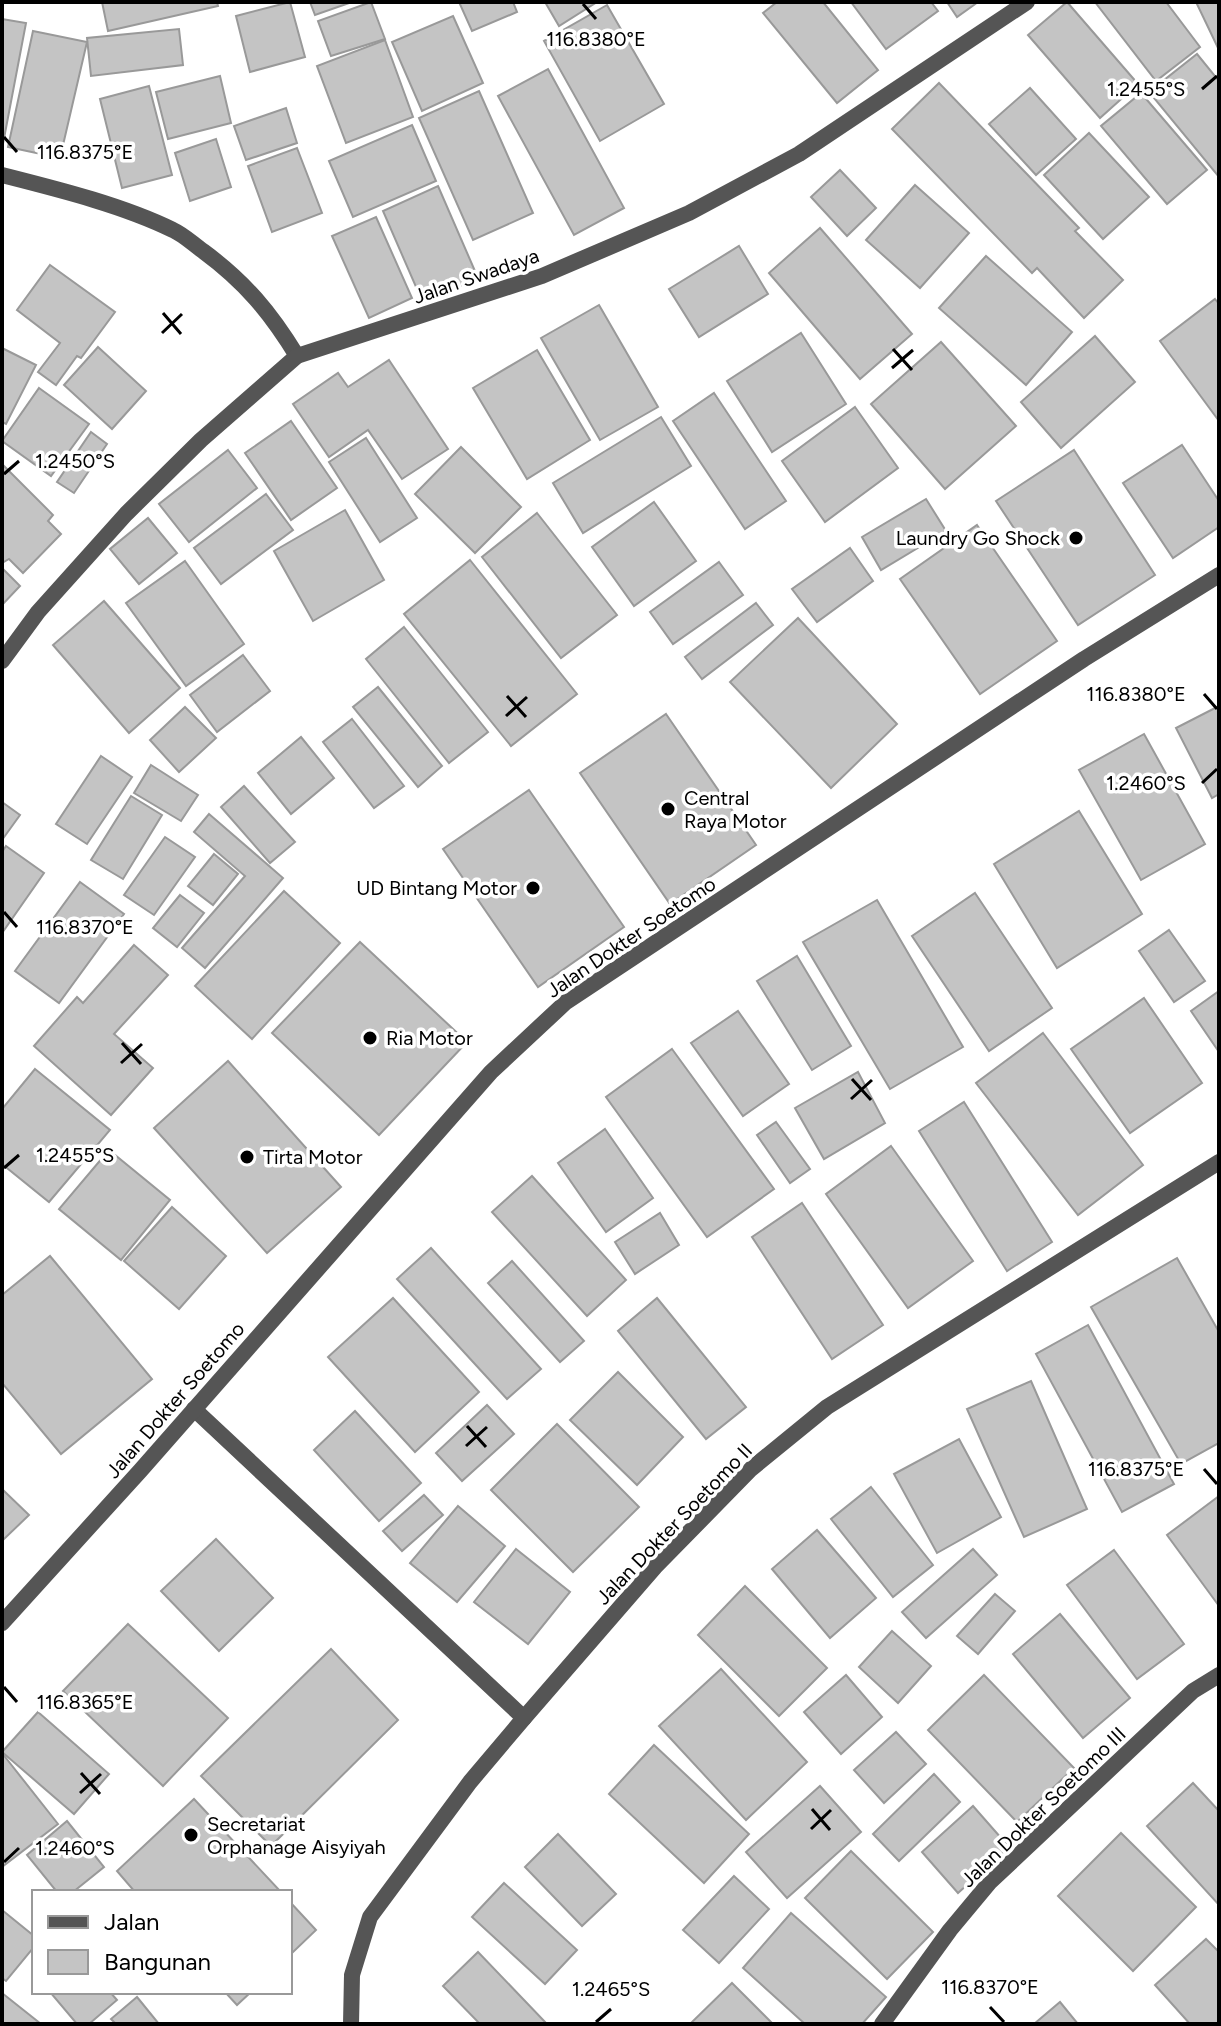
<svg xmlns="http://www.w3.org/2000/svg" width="1221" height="2026" font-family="Figtree,sans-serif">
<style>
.building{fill:#c4c4c4;stroke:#999;stroke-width:2}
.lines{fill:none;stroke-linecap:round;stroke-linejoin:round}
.minor{stroke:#555;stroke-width:16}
.tertiary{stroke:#555;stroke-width:16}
.ticks{fill:none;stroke:#000;stroke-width:3}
.poi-dot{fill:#000;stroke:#fff;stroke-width:3}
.labels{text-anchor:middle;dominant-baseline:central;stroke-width:7;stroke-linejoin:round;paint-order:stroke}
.street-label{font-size:20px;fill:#000;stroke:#fff}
.poi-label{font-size:20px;fill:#000;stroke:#fff;text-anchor:start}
.ticks-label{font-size:20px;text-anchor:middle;fill:#000;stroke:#fff;stroke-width:7;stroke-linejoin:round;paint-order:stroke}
</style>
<rect width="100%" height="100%" fill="#fff"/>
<!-- building -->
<g class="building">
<path d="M102,2H217L218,6L108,31Z"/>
<path d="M290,2L305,57L250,72L236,16Z"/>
<path d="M310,2H352L315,15Z"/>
<path d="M371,2L385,39L331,56L318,21Z"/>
<path d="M459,2H513L517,12L472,31Z"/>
<path d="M545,2H597L559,26Z"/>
<path d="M777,2H823L878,70L837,103L763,13Z"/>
<path d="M851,2H931L938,11L886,49Z"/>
<path d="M947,2H978L957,17Z"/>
<path d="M1067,2L1138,84L1100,118L1028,35Z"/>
<path d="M1095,2H1166L1200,47L1156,81Z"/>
<path d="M1196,2H1219V50Z"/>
<path d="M607,5L664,104L600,141L544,41Z"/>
<path d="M453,16L483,83L422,111L392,42Z"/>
<path d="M2,19L26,23L2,149Z"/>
<path d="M179,29L183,65L91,76L87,38Z"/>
<path d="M33,31L87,42L60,158L8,147Z"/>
<path d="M385,40L413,117L346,143L317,66Z"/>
<path d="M1197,54L1219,81V177L1149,92Z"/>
<path d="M548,69L624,208L574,235L498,96Z"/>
<path d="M220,76L231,123L168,139L156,92Z"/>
<path d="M939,83L1079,228L1075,231L1123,280L1084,318L1037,268L1032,273L892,129Z"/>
<path d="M149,86L172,175L122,188L100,99Z"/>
<path d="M1030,88L1076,139L1036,175L989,124Z"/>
<path d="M479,91L533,213L473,240L419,118Z"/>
<path d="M1141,93L1207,170L1167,204L1101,126Z"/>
<path d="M286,108L297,143L246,160L234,126Z"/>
<path d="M412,125L436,181L353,217L329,161Z"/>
<path d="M1089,133L1149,197L1103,239L1044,175Z"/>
<path d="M216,139L231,187L190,201L175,153Z"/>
<path d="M297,148L322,213L272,232L248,166Z"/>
<path d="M840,170L876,208L847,236L811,197Z"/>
<path d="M915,185L969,233L920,288L866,240Z"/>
<path d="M438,186L478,278L423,303L383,211Z"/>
<path d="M376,217L412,298L369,318L332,236Z"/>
<path d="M820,228L912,334L860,379L769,273Z"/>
<path d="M739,246L768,294L699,337L669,289Z"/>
<path d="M986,256L1072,332L1026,385L939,308Z"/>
<path d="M50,265L115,312L81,358L77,356L56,385L38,372L60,343L17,310Z"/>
<path d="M1215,299L1219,304V421L1160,341Z"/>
<path d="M599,305L658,407L600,440L541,338Z"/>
<path d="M801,333L846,404L772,452L727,381Z"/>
<path d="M1095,336L1135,382L1061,448L1021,402Z"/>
<path d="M941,342L1016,426L945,489L871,404Z"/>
<path d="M98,347L146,391L112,429L64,385Z"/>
<path d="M2,348L36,365L6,424L2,422Z"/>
<path d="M537,350L590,440L527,479L473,388Z"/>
<path d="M389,360L448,449L402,479L368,430L329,457L293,404L338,373L348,387Z"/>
<path d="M39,388L89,424L51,476L2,441Z"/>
<path d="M714,393L786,501L745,529L673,421Z"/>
<path d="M855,407L898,468L825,522L782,461Z"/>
<path d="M661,417L691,466L583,533L553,483Z"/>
<path d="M291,421L337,488L291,520L245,453Z"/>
<path d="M91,432L107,444L74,493L57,482Z"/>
<path d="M366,438L417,518L380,542L329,462Z"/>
<path d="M1182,445L1219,501V527L1173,558L1123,483Z"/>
<path d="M461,447L521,507L475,553L415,494Z"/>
<path d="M228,450L257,488L189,542L159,504Z"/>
<path d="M1074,450L1155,575L1078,625L996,501Z"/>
<path d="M2,464L53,515L48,521L61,534L23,573L9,559L2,563Z"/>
<path d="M266,494L293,530L221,584L194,548Z"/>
<path d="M926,499L946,531L881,570L862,537Z"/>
<path d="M654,502L696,561L634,606L592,547Z"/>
<path d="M345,510L384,580L313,621L274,551Z"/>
<path d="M537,513L617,615L561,658L482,557Z"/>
<path d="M148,518L177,553L139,584L110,549Z"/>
<path d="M977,525L1057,641L980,694L900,579Z"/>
<path d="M850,548L873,581L817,622L792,589Z"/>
<path d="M470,560L577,694L511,746L404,614Z"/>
<path d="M185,561L244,644L186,686L126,603Z"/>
<path d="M719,562L743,595L673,644L650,612Z"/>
<path d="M2,568L20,586L2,605Z"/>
<path d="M104,601L180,688L129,733L53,645Z"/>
<path d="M756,603L773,625L702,679L685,657Z"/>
<path d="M798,618L897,724L831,788L730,682Z"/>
<path d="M404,627L488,732L449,763L366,659Z"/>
<path d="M243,655L270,691L217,732L190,695Z"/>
<path d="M378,687L442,766L418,787L353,707Z"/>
<path d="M1219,706V794L1212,798L1176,728Z"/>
<path d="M185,707L216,738L179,772L150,740Z"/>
<path d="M666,714L756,845L670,904L580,773Z"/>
<path d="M352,719L404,786L374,808L323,742Z"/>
<path d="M1144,734L1205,844L1141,880L1079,770Z"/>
<path d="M301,737L334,778L291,814L258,773Z"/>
<path d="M101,756L132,777L87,844L56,824Z"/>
<path d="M151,765L198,795L181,821L134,793Z"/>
<path d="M244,786L295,842L270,863L221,807Z"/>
<path d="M529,790L624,927L538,987L443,849Z"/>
<path d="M131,796L162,815L123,879L91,860Z"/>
<path d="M2,802L20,815L2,840Z"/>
<path d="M1079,811L1142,914L1057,968L994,864Z"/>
<path d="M209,814L283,878L205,968L182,948L245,876L194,832Z"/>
<path d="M165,837L195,857L154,915L124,895Z"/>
<path d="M6,846L44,873L2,933V852Z"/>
<path d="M214,854L238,874L213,905L188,886Z"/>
<path d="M80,882L124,914L59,1003L15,971Z"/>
<path d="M284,891L340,943L252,1039L195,986Z"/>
<path d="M975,893L1052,1008L989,1051L912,936Z"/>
<path d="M180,895L204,913L177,947L153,928Z"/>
<path d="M877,900L963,1047L890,1089L803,942Z"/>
<path d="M1169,930L1205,981L1174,1002L1139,951Z"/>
<path d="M360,942L467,1042L379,1135L272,1033Z"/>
<path d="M134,945L168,975L114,1034L153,1068L111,1115L34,1046L77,997L83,1003Z"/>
<path d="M797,956L851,1046L812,1070L757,981Z"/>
<path d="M1219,991V1052L1191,1011Z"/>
<path d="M1144,998L1202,1083L1130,1133L1071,1049Z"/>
<path d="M738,1011L789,1084L743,1116L691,1043Z"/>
<path d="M1043,1033L1143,1165L1078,1215L976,1083Z"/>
<path d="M672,1049L774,1189L707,1237L606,1097Z"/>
<path d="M228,1061L341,1187L267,1253L154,1128Z"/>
<path d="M35,1069L110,1130L49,1202L2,1164V1109Z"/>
<path d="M858,1072L885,1123L824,1159L795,1108Z"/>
<path d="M964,1102L1052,1242L1007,1271L919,1131Z"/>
<path d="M776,1122L810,1169L790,1183L757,1135Z"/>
<path d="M605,1129L653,1198L606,1232L558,1163Z"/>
<path d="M891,1146L973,1261L908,1308L826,1194Z"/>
<path d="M109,1150L170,1200L121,1260L59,1209Z"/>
<path d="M532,1176L626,1280L587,1316L492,1212Z"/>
<path d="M802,1203L883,1325L832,1359L752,1237Z"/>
<path d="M172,1207L226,1256L179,1309L124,1261Z"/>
<path d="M660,1213L679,1245L635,1274L615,1242Z"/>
<path d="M431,1248L541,1369L507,1399L397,1279Z"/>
<path d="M50,1256L152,1379L61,1454L2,1383V1295Z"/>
<path d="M1177,1258L1219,1332V1443L1181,1464L1091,1307Z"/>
<path d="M512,1261L584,1341L560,1362L488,1283Z"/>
<path d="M393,1298L479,1392L415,1452L328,1357Z"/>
<path d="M657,1298L746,1407L706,1439L618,1331Z"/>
<path d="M1088,1325L1174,1484L1122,1512L1036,1354Z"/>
<path d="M618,1372L683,1437L637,1485L570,1420Z"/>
<path d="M1031,1381L1087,1509L1024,1537L967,1409Z"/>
<path d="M487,1405L514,1434L462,1481L436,1453Z"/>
<path d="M355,1411L421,1483L379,1521L314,1450Z"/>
<path d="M557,1424L639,1507L573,1572L491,1490Z"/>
<path d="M959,1439L1001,1517L937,1553L894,1474Z"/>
<path d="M871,1487L933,1565L893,1597L831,1519Z"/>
<path d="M2,1489L29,1515L2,1541Z"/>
<path d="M424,1495L443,1515L402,1551L383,1531Z"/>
<path d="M1219,1496V1606L1167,1535Z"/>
<path d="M458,1506L505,1546L457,1602L410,1563Z"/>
<path d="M817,1530L876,1598L830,1638L772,1569Z"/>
<path d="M216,1539L273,1598L219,1651L161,1591Z"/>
<path d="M516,1549L570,1592L528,1644L474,1602Z"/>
<path d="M973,1549L997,1575L926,1638L902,1612Z"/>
<path d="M1114,1550L1184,1644L1137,1679L1067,1585Z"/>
<path d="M745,1586L827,1668L779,1716L698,1635Z"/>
<path d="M995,1594L1015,1611L978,1654L957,1636Z"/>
<path d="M1060,1614L1130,1698L1083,1738L1013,1654Z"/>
<path d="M128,1624L228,1718L163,1786L63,1691Z"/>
<path d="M892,1631L931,1666L898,1703L859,1667Z"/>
<path d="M331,1649L398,1720L271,1846L201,1776Z"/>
<path d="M721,1669L807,1762L746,1820L659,1726Z"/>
<path d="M846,1675L882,1717L841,1754L804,1712Z"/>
<path d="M984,1675L1074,1768L1017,1822L928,1730Z"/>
<path d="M38,1712L109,1774L74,1814L2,1752Z"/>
<path d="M896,1732L926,1764L884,1803L854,1770Z"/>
<path d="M654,1745L749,1834L704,1883L609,1794Z"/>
<path d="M2,1753L58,1824L2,1867Z"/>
<path d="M934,1774L960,1802L899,1861L873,1834Z"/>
<path d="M1193,1783L1219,1811V1905L1147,1826Z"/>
<path d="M820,1786L861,1832L787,1898L746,1852Z"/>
<path d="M194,1799L281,1892H135L117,1871Z"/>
<path d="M973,1806L1009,1847L958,1893L922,1852Z"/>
<path d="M67,1821L104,1867L73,1892H57L27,1855Z"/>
<path d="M1121,1833L1196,1907L1133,1971L1058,1896Z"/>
<path d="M558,1834L616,1894L582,1926L525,1867Z"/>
<path d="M851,1851L933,1932L887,1979L805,1898Z"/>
<path d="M734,1876L769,1909L719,1963L683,1930Z"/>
<path d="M504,1883L577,1950L545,1984L472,1917Z"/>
<path d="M290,1902L316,1930L290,1955Z"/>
<path d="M2,1910L34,1936V1947L6,1981L2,1978Z"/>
<path d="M791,1913L886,1997L862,2024H805L743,1968Z"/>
<path d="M1206,1939L1219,1952V2024H1190L1155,1985Z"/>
<path d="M478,1952L547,2024H480L443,1986Z"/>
<path d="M732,1983L773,2024H690Z"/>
<path d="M50,1992H110L117,2000L89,2024H77Z"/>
<path d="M225,1992H251L237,2005Z"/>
<path d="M2,1993L41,2024H2Z"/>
<path d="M137,1997L159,2024H116L111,2019Z"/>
<path d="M1060,2002L1078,2024H1034Z"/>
</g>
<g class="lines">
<!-- minor -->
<g class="minor">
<path d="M2,175C57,189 122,205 173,230C184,235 193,244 203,251C245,282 270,312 297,356"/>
<path d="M2,661L38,612L126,514L201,440L297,356L542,276L689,213L799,154L1027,2"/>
<path d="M194,1409L524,1718"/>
<path d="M351,2024L352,1975L370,1917L470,1782L524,1718L655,1567L751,1469L827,1407L1219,1162"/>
<path d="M882,2024L950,1930L990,1882L1193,1691L1219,1675"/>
</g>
<!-- tertiary -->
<path class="tertiary" d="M2,1623L140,1471L491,1072L566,1002L1084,659L1219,575"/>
</g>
<!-- ticks -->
<path class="ticks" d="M583,4L596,19M1202,89L1217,76M4,137L17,152M163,313L181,334M162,333L182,314M893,349L912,370M892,368L913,350M4,474L19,461M1204,694L1217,709M507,696L526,717M506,716L527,697M1202,783L1217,769M4,912L17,927M122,1043L141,1064M121,1063L142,1044M852,1079L871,1100M851,1099L872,1080M4,1168L19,1155M467,1426L486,1447M466,1446L487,1427M1204,1469L1217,1484M4,1687L17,1702M81,1773L100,1794M80,1793L101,1774M812,1809L830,1830M811,1829L831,1810M4,1862L19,1848M990,2007L1004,2022M596,2022L611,2009"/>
<!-- markers -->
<g class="poi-dot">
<circle cx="1076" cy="538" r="8"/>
<circle cx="668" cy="809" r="8"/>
<circle cx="533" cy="888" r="8"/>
<circle cx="370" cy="1038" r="8"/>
<circle cx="247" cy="1157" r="8"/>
<circle cx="191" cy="1835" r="8"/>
</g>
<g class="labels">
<!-- street labels -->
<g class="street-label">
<text transform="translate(476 276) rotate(-19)">Jalan Swadaya</text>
<text transform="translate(631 937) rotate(-34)">Jalan Dokter Soetomo</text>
<text transform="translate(175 1400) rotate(-49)">Jalan Dokter Soetomo</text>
<text transform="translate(674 1524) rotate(-46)">Jalan Dokter Soetomo II</text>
<text transform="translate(1043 1807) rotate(-44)">Jalan Dokter Soetomo III</text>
</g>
<!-- poi labels -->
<g class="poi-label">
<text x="1060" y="538" text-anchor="end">Laundry Go Shock</text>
<text x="684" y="798">Central<tspan x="684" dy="23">Raya Motor</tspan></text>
<text x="517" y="888" text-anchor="end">UD Bintang Motor</text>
<text x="386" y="1038">Ria Motor</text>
<text x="263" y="1157">Tirta Motor</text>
<text x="207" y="1824">Secretariat<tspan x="207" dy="23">Orphanage Aisyiyah</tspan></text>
</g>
</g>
<g class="ticks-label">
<text x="596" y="46">116.8380°E</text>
<text x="1146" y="96">1.2455°S</text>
<text x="85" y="159">116.8375°E</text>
<text x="75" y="468">1.2450°S</text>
<text x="1136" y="701">116.8380°E</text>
<text x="1146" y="790">1.2460°S</text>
<text x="85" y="934">116.8370°E</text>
<text x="75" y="1162">1.2455°S</text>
<text x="1136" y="1476">116.8375°E</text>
<text x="85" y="1709">116.8365°E</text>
<text x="75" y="1855">1.2460°S</text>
<text x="990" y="1994">116.8370°E</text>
<text x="611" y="1996">1.2465°S</text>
</g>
<!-- border -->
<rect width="1221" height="2026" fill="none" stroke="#000000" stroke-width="8"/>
<!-- legend -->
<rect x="32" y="1890" width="260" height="104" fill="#ffffff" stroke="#999999" stroke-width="2"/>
<rect x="48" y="1916" width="40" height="12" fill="#555555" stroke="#999999" stroke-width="2"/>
<text x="104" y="1930" font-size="24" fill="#000000">Jalan</text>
<rect x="48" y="1950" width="40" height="24" fill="#c4c4c4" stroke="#999999" stroke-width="2"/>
<text x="104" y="1970" font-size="24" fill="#000000">Bangunan</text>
</svg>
